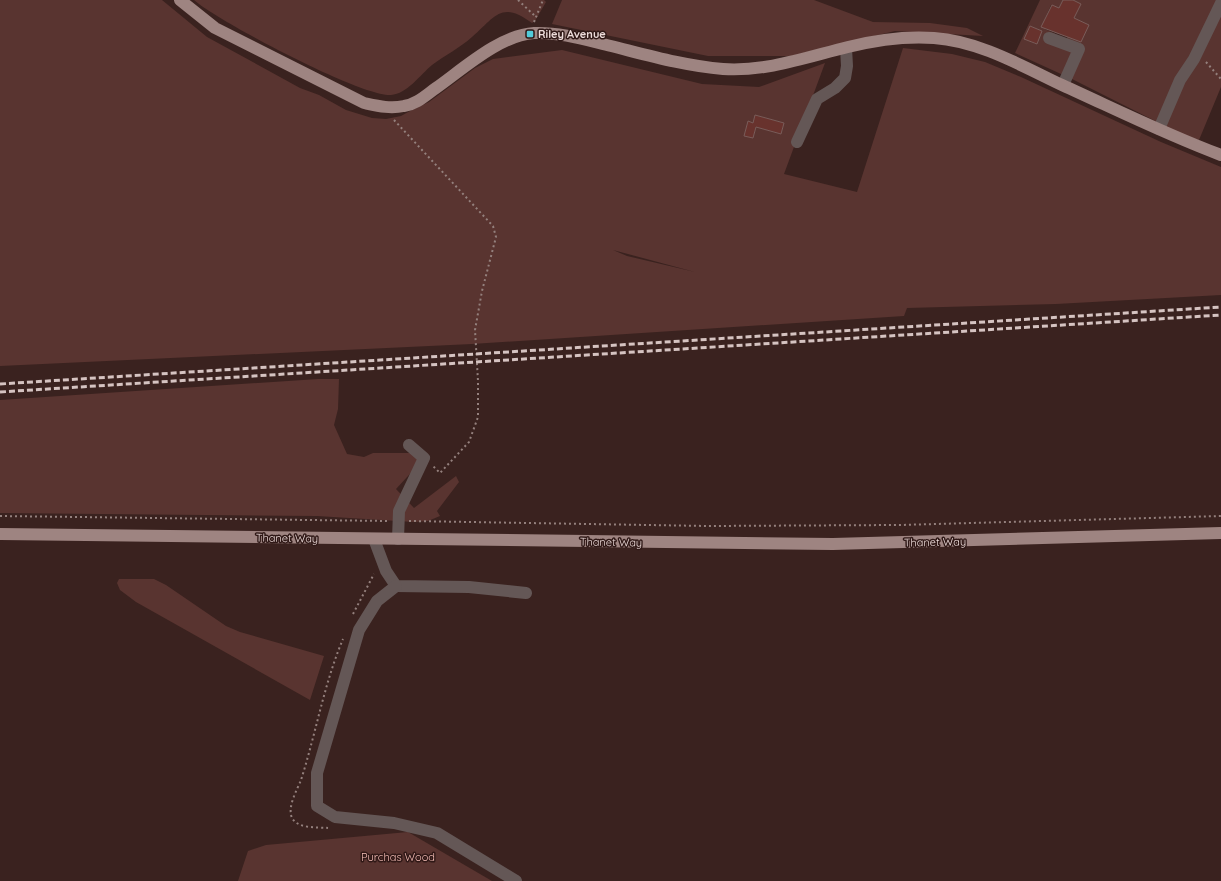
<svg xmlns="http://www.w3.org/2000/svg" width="1221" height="881" font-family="Quicksand,sans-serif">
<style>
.green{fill:#593430;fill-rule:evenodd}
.building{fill:#68322d;stroke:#7a5d5a}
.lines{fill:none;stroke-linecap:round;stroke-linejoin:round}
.path{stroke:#94807d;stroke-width:2;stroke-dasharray:2 3;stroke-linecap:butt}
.minor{stroke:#645756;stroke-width:12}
.major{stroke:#9e8481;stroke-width:12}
.rail{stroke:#d5c3c1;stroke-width:3;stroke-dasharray:6 3;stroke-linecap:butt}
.poi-dot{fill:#52cbda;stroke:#2f1816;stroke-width:1.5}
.labels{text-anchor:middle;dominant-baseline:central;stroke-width:3;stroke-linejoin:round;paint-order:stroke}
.poi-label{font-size:11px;font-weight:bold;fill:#eddcda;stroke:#2f1816;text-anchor:start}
.street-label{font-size:11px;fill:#eddcda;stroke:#2f1816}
.park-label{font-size:11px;fill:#f4bdb6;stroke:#2f1816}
</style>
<rect width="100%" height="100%" fill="#3a221f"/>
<!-- green -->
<g class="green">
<path d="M0,0H162L207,37L300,88L319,95L346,110L372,118L386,119L401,116L410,111L429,102L475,68L493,59L562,50L702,84L759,87L825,63L784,174L857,192L903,48L952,54L985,62L1021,77L1161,142L1221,167V295L1056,304L907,308L904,316L472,344L0,366ZM755,115L784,123L781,134L756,127L753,138L744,136L748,121L753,123ZM613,250L695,272L627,256Z"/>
<path d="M194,0H544L546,2L535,21L532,23C501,0 495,17 472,37C460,48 445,55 432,65C420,75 407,94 391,95C362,97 219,22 194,0Z"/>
<path d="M562,0H814L873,22L930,23L967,28L983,36L895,31L791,56H708L552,24Z"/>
<path d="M1040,0H1063L1059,8L1051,5L1044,21L1045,29L1066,39L1068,36L1080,42L1088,25L1074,18L1081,4L1073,0H1221V87L1199,140L1189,138L1072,79L1015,53ZM1030,26L1042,31L1036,44L1025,39Z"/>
<path d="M318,379H339L338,409L334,425L347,454L364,457L373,453H414L420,463L396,489L414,508L456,476L459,482L437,511L440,516L428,521L414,522L317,516L0,513V400Z"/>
<path d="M119,579H154L166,585L226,626L240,632L324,656L310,700L136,602L120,590L117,583Z"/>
<path d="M408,832L492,881H238L248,851L266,845Z"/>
</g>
<!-- building -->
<g class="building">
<path d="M1063,0H1073L1081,4L1074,18L1089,25L1081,42L1041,27L1052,5L1059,8Z"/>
<path d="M1030,26L1042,31L1037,44L1024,39Z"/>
<path d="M755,115L784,123L781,134L756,127L753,138L744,136L748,121L753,123Z"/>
</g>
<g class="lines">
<!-- path -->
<g class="path">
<path d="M518,0L535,16"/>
<path d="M534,22L543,0"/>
<path d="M1206,62L1221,79"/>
<path d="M394,120L493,226L496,237L482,291L475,330L478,381V417L469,442L440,473L433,466"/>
<path d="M0,516L387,521"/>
<path d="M409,521L707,526L900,525L1221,516"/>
<path d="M353,614L374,574"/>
<path d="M328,828C317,827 298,829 292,818C287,807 297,790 301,780C316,733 324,684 343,639"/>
</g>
<!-- minor -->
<g class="minor">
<path d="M1049,38L1079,49L1063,85"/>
<path d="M1159,129L1180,80L1194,59L1221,3"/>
<path d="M797,142L817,99L835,88L845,78L847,66L846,48"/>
<path d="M374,539L386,571L396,586L469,587L526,593"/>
<path d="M398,539L399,511L424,458L409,445"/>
<path d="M396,586L377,601L359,630L317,773V806L335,817L394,823L437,833L516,881"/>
</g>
<!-- major -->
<g class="major">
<path d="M180,0L215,28L364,103C378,106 390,109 404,106C417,104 426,95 436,88C463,69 500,35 534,33C560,32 586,40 611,46C647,55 685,66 723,69C766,72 807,57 848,47C876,40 906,36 934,38C979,41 1022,66 1062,85C1115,109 1167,135 1221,155"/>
<path d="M0,534L833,544L1221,533"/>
</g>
<!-- rail -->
<g class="rail">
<path d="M0,384L1221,307"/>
<path d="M0,392L1221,315"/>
</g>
</g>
<!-- markers -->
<rect class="poi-dot" x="526" y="30" width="8" height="8" rx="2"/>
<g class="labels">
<!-- poi labels -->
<g class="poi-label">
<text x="538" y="34">Riley Avenue</text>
</g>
<!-- street labels -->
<g class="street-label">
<text transform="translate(287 538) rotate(1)">Thanet Way</text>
<text transform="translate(611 542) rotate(1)">Thanet Way</text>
<text transform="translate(935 542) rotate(-1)">Thanet Way</text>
</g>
<!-- park labels -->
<g class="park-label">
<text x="398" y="857">Purchas Wood</text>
</g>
</g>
</svg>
